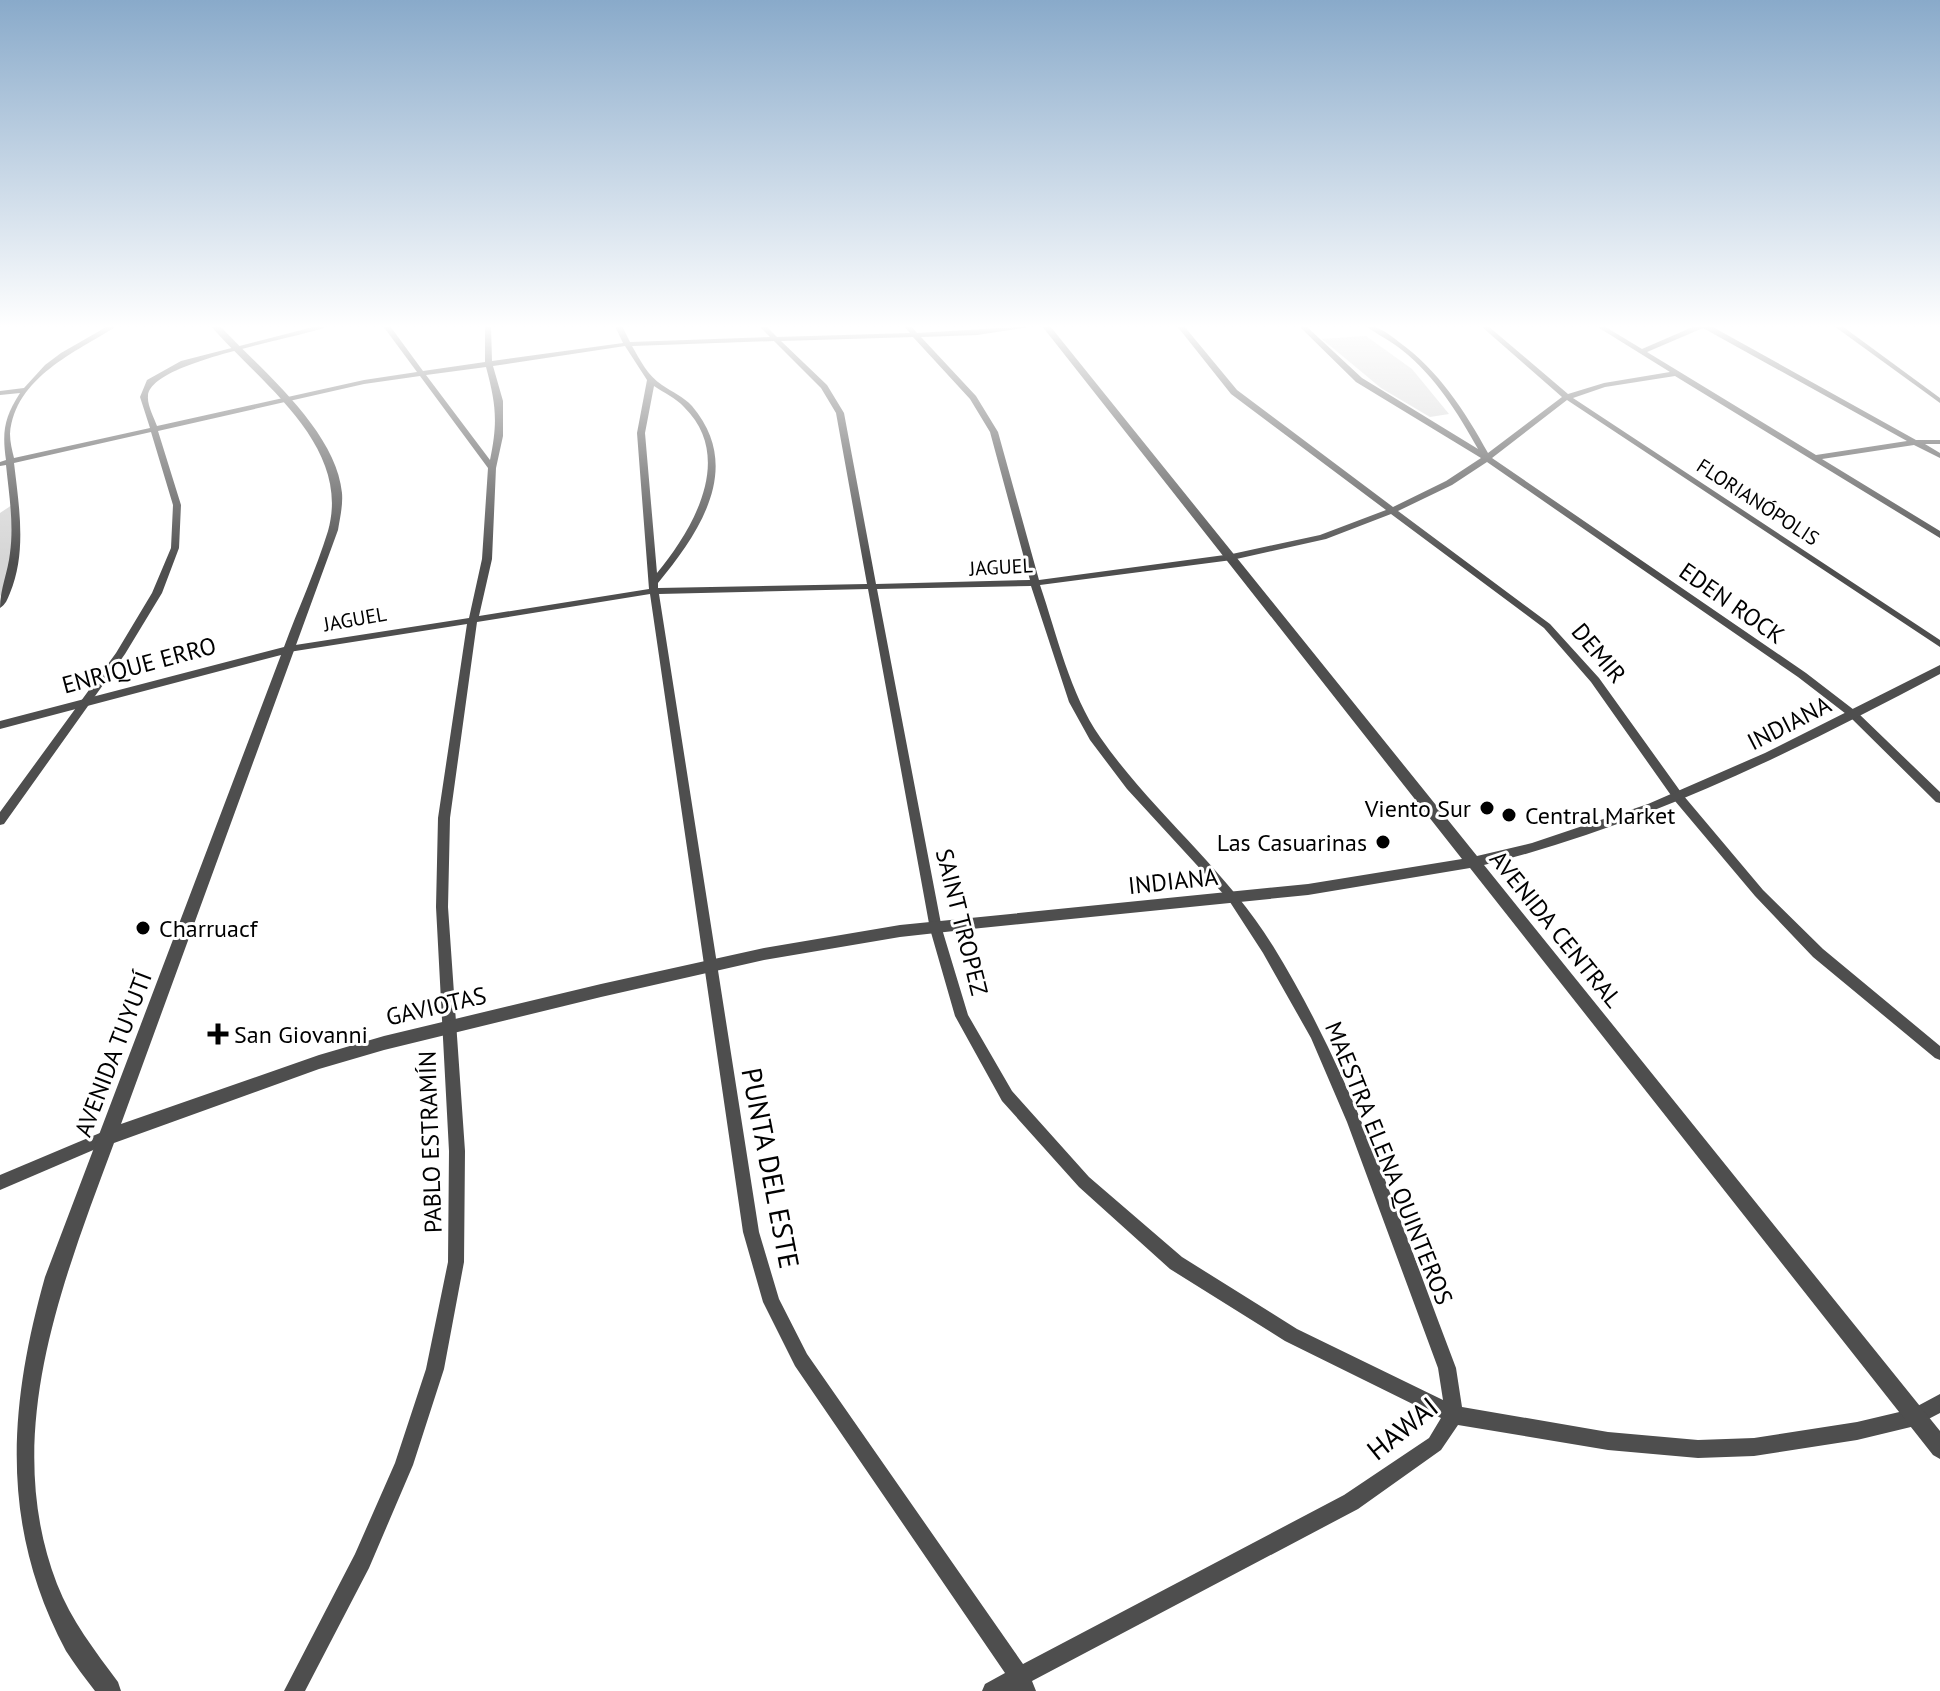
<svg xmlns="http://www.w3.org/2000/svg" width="1940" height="1691" font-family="'PT Sans',sans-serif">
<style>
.green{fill:#d5d5d5}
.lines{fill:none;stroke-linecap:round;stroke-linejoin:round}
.minor{fill:#4e4e4e;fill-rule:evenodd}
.tertiary{fill:#4e4e4e;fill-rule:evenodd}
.poi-dot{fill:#000;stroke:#fff;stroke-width:3}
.labels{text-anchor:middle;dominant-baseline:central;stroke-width:6;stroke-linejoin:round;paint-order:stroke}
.far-street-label{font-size:20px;fill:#000;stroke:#fff}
.street-label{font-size:24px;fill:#000;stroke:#fff}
.poi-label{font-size:24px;fill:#000;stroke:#fff;text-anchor:start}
.near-street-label{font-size:28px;fill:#000;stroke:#fff}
</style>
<rect width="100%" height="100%" fill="#fff"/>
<!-- green -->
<g class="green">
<path d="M1366,336L1412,369L1449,414L1430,417L1381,388L1322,339Z"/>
<path d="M12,505C17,538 14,567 0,597V513Z"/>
</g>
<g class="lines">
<!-- minor -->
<g class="minor">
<path d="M108,326H117C76,352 15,377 10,434C10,442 12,450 14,458L150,428L140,397L147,380L181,361L317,326H329C298,339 150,361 148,396C147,405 154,418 157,426L364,380L417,372L383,326H390L423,371L485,362V326H491L492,361L623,343L615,326H622L630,342L770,337L759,326H766L777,337L910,333L904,326H911L917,333L1036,326L977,335L921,337L976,396L998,432L1039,580L1232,554L1320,535L1386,510L1231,394L1177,326H1184L1237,390L1393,507L1446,481L1481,458L1356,382L1299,326H1306L1362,378L1478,449C1458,413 1435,376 1402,350C1391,341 1378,335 1366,326C1379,326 1389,334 1399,342C1438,370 1465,411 1488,453L1562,397L1481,326H1488L1568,394L1604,383L1670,372L1596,326H1604L1642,349L1695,326H1711L1916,440H1940V444H1925L1940,453V458L1914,445L1822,459L1940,531V538L1675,376L1605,387L1573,398L1940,640V647L1567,400L1492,458L1806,673L1858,713L1940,792V803L1936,802L1850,717L1798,677L1487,462L1452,485L1398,511L1550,624L1599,678L1683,795L1763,890L1823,949L1940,1046V1060L1935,1058L1813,957L1755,896L1675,801L1591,682L1544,628L1391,514L1326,539L1232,560L1040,585C1057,635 1070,694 1100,737C1152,812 1225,868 1273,946C1354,1077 1401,1225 1456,1368L1462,1407L1608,1432L1698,1440L1754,1438L1857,1422L1912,1409L1940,1394V1413L1915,1426L1857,1440L1754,1456L1698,1458L1608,1450L1458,1425L1441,1450L1358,1509L1032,1681L1036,1691H982L985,1684L1005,1673L795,1366L763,1302L743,1232L650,594L477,622L450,818L448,907L465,1151L464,1262L444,1369L413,1465L369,1568L305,1691H284L355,1554L395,1463L426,1369L448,1262L449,1151L436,907L438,818L467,624L289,652L284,649L289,646L469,618L482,559L488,468L420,376L364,384L158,431L181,505L179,548L162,593L125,654L4,824L0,825V812L116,653L152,593L171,548L173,505L151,432L14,463C19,506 27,552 10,593C7,600 6,604 0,608C0,589 8,572 10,553C14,524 9,494 6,465L0,466V462L6,460C2,432 4,418 20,393L0,395V391L24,388L45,365L61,353ZM1703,328L1907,441L1816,455L1647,352ZM913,337L970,399L990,432L1030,580L876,584L844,413L827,385L781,341ZM774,341L821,388L836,413L867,584L658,588V583C700,532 744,467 692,406C684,397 672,392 662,385C648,376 640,360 632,346ZM625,346L647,380L637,433L649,589L479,616L492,559L496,468L503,436V401L493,366ZM486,367C496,404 498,422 490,460L426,375ZM654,386C664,393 676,398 684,407C735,457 694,528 657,573L645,433ZM1031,586L1069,702L1090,740L1127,789L1228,899L1263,953L1311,1038L1347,1122L1438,1368L1443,1400L1297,1329L1182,1257L1089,1177L1012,1091L968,1015L942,929L877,589ZM868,589L930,929L955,1016L1002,1101L1079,1187L1170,1269L1285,1341L1441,1418L1429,1438L1344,1495L1023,1664L807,1354L779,1299L759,1232L659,594Z"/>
<path d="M1834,326H1842L1940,398V403Z"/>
<path d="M107,1130L112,1132L114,1137L112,1142L0,1190V1175Z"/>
</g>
<!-- tertiary -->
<path class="tertiary" d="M211,326H220C261,370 336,430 342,493C343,505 340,518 338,530L121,1124L319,1055L384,1036L601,984L764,948L900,925L1308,884L1462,859L1042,326H1050L1477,856L1532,843L1648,804L1765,753L1940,665V674C1793,752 1646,825 1484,865L1940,1431V1459L1933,1455L1470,868L1308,895L981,928L900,937L764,960L601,997L384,1050L319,1069L114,1143C62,1283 0,1436 57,1584C71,1620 95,1651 118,1682L121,1691H95C85,1678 75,1665 66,1651C0,1527 8,1409 45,1277L281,655L0,729V721L284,647C298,609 316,570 328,531C352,445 260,383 211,326Z"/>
</g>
<!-- sky -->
<linearGradient id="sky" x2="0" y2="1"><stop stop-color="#89aaca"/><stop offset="0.58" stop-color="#fff"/><stop offset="1" stop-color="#fff" stop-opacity="0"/></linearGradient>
<rect width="1940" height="563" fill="url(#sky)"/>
<!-- markers -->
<g class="poi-dot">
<circle cx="1487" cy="808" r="8"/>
<circle cx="1509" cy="815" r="8"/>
<circle cx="1383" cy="842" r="8"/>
<circle cx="143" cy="928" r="8"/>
<path d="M214 1022h8v8h8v8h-8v8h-8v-8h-8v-8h8z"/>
</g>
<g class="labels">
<!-- far-street labels -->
<g class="far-street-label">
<text transform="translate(1758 502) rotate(33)">FLORIANÓPOLIS</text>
<text transform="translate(1001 567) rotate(-3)">JAGUEL</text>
<text transform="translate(355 619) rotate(-10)">JAGUEL</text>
</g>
<!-- street labels -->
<g class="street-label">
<text transform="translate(1732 603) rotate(35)">EDEN ROCK</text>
<text transform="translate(1599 653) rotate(50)">DEMIR</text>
<text transform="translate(139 665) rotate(-15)">ENRIQUE ERRO</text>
<text transform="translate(1789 723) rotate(-27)">INDIANA</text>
<text transform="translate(1173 881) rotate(-6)">INDIANA</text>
<text transform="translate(962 922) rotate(76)">SAINT TROPEZ</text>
<text transform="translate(1556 929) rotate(51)">AVENIDA CENTRAL</text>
<text transform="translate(436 1006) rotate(-13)">GAVIOTAS</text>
<text transform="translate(113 1054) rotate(-69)">AVENIDA TUYUTÍ</text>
<text transform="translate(430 1142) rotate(-92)">PABLO ESTRAMÍN</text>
<text transform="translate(1389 1163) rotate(68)">MAESTRA ELENA QUINTEROS</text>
</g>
<!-- poi labels -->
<g class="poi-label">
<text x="1471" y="808" text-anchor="end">Viento Sur</text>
<text x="1525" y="815">Central Market</text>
<text x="1367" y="842" text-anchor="end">Las Casuarinas</text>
<text x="159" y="928">Charruacf</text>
<text x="234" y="1034">San Giovanni</text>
</g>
<!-- near-street labels -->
<g class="near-street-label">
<text transform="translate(771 1168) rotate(79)">PUNTA DEL ESTE</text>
<text transform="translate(1402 1428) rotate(-39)">HAWAI</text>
</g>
</g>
</svg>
